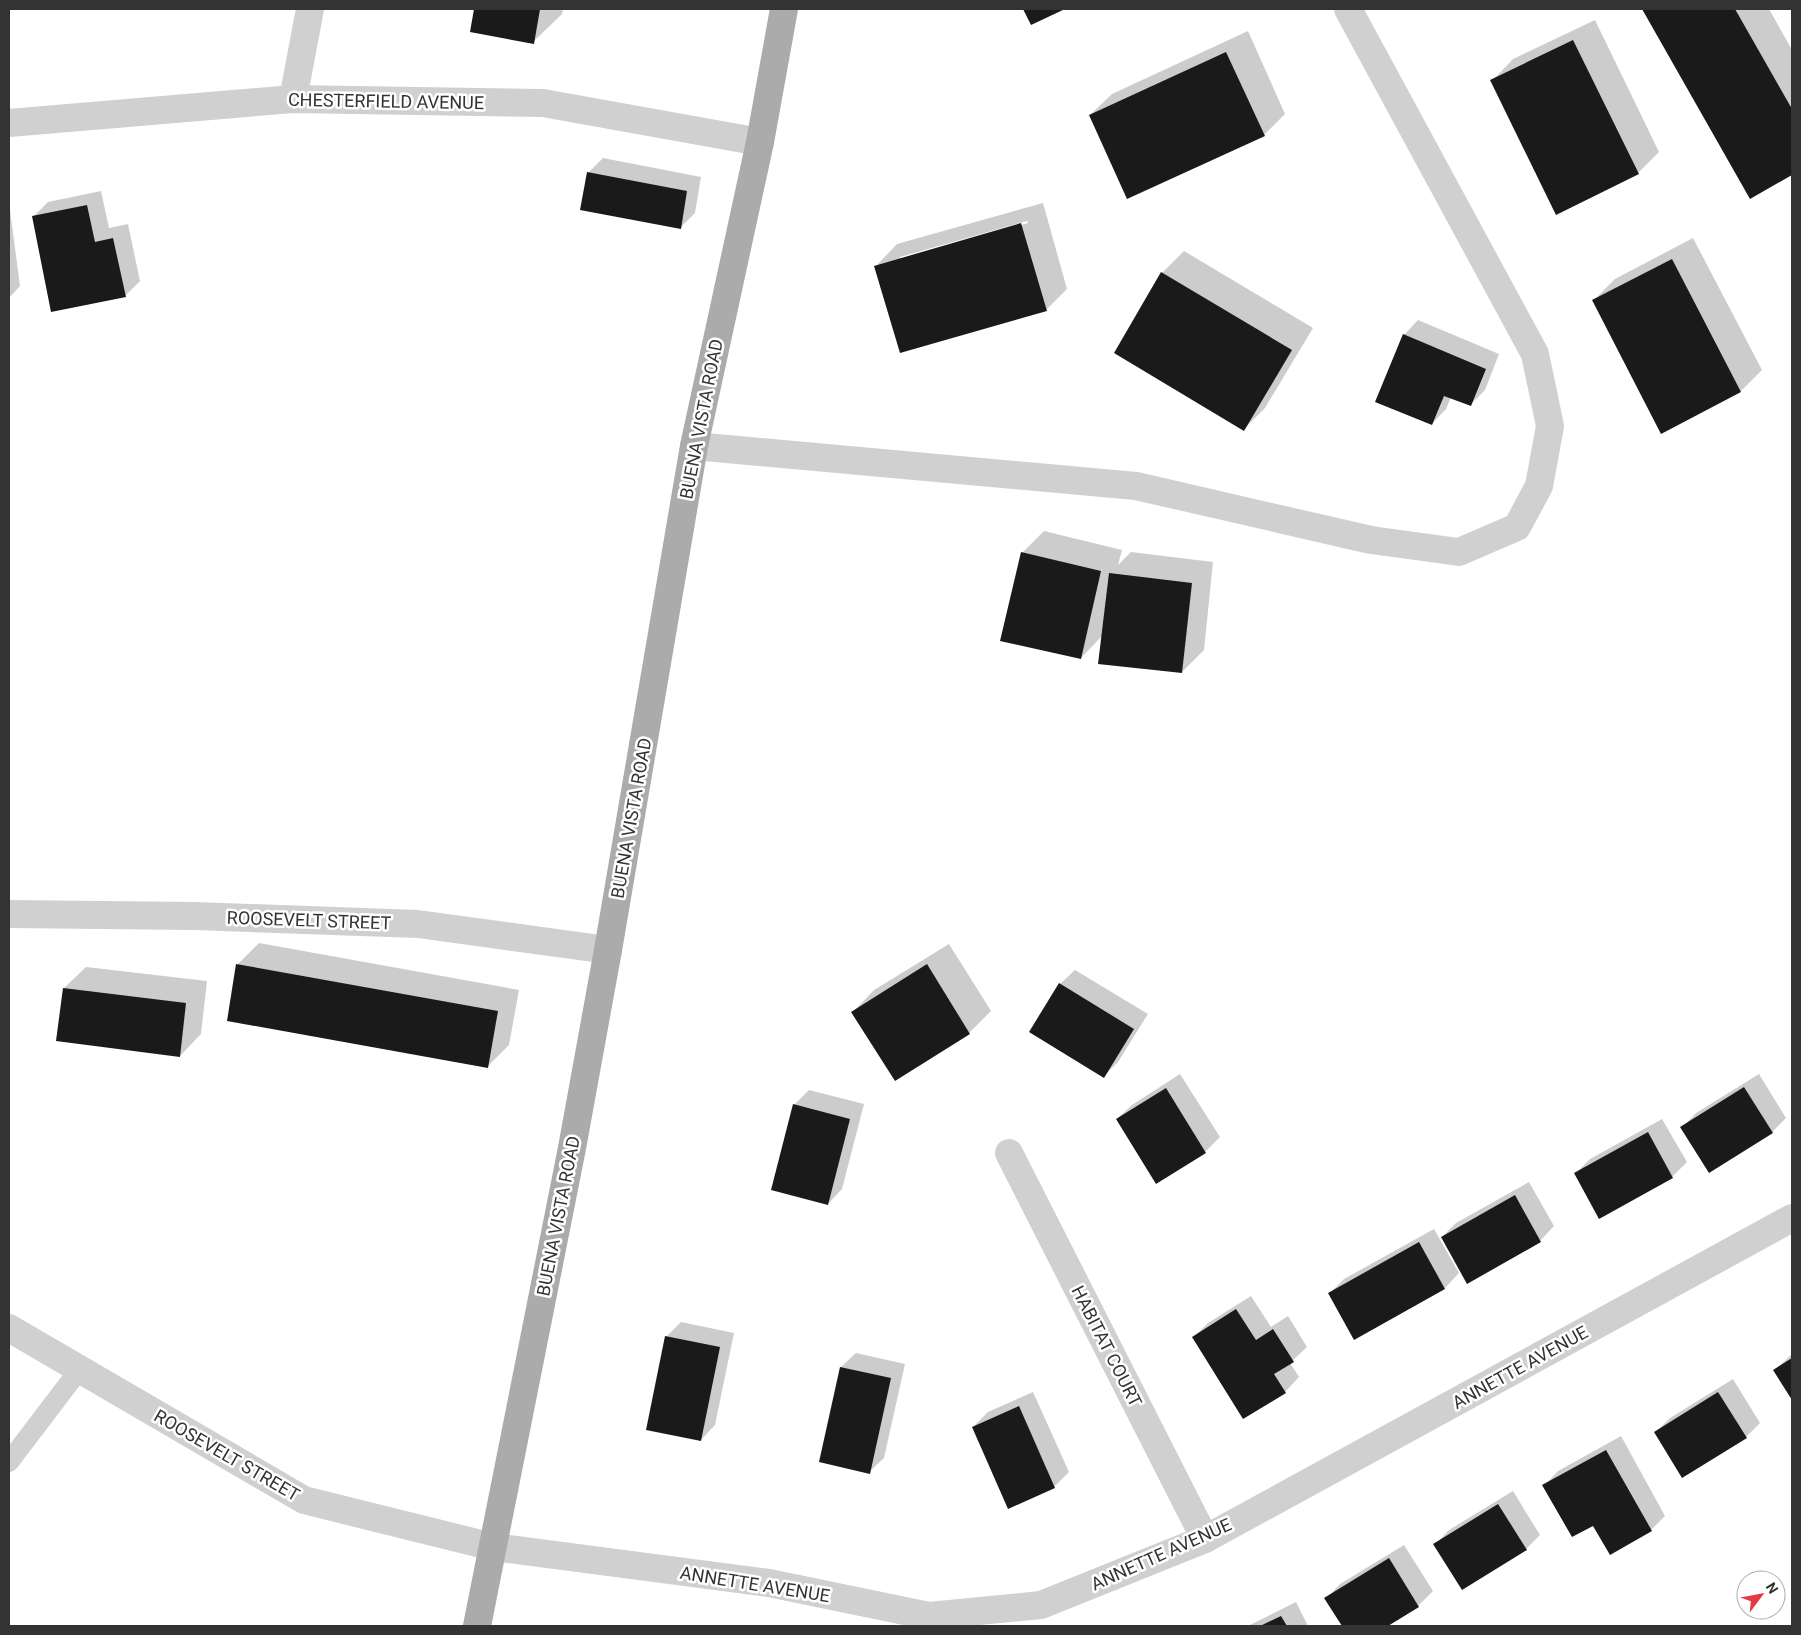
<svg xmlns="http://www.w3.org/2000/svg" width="1801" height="1635" font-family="Roboto,sans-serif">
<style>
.shadow{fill:#0003;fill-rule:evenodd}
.building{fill:#1a1a1a}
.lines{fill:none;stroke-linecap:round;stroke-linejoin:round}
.lane{stroke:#d0d0d0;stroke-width:20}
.street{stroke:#d0d0d0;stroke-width:28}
.primary{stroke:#ababab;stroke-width:28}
.labels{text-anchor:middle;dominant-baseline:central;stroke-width:5;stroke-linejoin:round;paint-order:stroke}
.street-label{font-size:18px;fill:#333;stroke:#fff}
</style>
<rect width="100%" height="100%" fill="#fff"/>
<!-- shadow -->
<g class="shadow">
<path d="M476,9H563L562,14L533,42L472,31Z"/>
<path d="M1644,9H1769L1792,50V174L1750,197Z"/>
<path d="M1595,20L1659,152L1638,173L1492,81L1513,59Z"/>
<path d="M1248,31L1285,114L1264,135L1090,115L1112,94Z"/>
<path d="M603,158L701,177L695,213L680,228L588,173Z"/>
<path d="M101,191L109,228L128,224L140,281L125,296L33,217L48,202Z"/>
<path d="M9,202L20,286L9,298Z"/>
<path d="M1043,203L1067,289L1046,310L876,266L897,244ZM1027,221L1028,223L900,260V257Z"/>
<path d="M1693,238L1762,370L1741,391L1593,301L1615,279Z"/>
<path d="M1184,251L1313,328L1265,408L1244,429L1162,273Z"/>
<path d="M1418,320L1499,354L1485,390L1470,405L1451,397L1446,409L1432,424L1404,335Z"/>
<path d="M1044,531L1122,550L1118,565L1131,552L1213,562L1204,650L1182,672L1102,636L1081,658L1022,553Z"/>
<path d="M259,943L519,990L509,1045L487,1067L237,965Z"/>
<path d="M949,944L991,1011L969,1033L895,1079L853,1012L874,990Z"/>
<path d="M86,967L207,981L201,1034L180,1056L64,988Z"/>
<path d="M1075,970L1148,1014L1118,1062L1104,1076L1060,984Z"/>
<path d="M1180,1074L1220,1137L1205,1152L1157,1182L1117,1119L1132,1105Z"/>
<path d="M1759,1074L1786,1118L1772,1132L1682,1128L1696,1113Z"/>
<path d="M809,1090L864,1104L842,1189L828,1204L794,1105Z"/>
<path d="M1662,1119L1687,1162L1672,1177L1575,1174L1590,1159Z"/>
<path d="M1529,1182L1554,1226L1540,1241L1442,1237L1456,1223Z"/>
<path d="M1434,1229L1459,1273L1445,1288L1355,1338L1330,1293L1344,1279Z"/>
<path d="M1251,1296L1271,1327L1288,1316L1307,1347L1290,1363L1299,1377L1285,1392L1194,1337L1208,1323Z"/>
<path d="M681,1322L734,1333L715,1425L701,1440L666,1337Z"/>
<path d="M856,1353L905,1364L884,1458L869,1472L820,1461L841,1367Z"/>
<path d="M1792,1354V1398L1775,1370Z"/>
<path d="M1733,1379L1760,1423L1746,1437L1655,1433L1670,1418Z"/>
<path d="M1033,1392L1069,1472L1054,1487L973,1427L988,1412Z"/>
<path d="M1621,1436L1665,1516L1651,1530L1594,1524L1544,1486L1558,1471Z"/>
<path d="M1513,1491L1540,1535L1526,1549L1435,1545L1449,1530Z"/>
<path d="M1404,1545L1433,1591L1418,1606L1386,1626H1343L1326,1599L1340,1584Z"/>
<path d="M1296,1602L1308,1626H1248Z"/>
</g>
<!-- building -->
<g class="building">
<path d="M474,9H540L534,44L470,32Z"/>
<path d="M1023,9H1065L1031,25Z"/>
<path d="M1642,9H1735L1792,109V175L1750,199Z"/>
<path d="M1573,40L1639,174L1556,215L1490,80Z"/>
<path d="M1226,52L1265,136L1127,199L1089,115Z"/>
<path d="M587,172L687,191L681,229L580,210Z"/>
<path d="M87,205L95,242L113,238L126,297L51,312L32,216Z"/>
<path d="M1021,223L1047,311L900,353L874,266Z"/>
<path d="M1672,259L1741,392L1661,434L1592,300Z"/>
<path d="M1161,272L1292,350L1244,431L1114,353Z"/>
<path d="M1403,334L1486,369L1471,406L1444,396L1432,425L1375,402Z"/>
<path d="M1021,552L1101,571L1081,659L1000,641Z"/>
<path d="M1109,573L1192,583L1182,673L1098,664Z"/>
<path d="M236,964L498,1011L488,1068L227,1021Z"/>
<path d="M927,964L970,1034L895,1081L851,1012Z"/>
<path d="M1059,983L1134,1029L1104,1078L1029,1032Z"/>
<path d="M63,988L186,1003L180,1057L56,1041Z"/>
<path d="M1744,1087L1773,1133L1709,1173L1680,1127Z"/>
<path d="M1166,1088L1206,1153L1156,1184L1116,1119Z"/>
<path d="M793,1104L850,1119L828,1205L771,1190Z"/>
<path d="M1648,1132L1673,1178L1599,1219L1574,1173Z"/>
<path d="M1515,1195L1541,1242L1467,1284L1441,1237Z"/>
<path d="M1419,1242L1445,1289L1354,1340L1328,1293Z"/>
<path d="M1236,1309L1256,1340L1273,1329L1294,1362L1274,1374L1286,1393L1243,1419L1192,1337Z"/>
<path d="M665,1336L720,1347L701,1441L646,1430Z"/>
<path d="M1792,1358V1400L1773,1370Z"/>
<path d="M840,1367L891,1378L870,1474L819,1462Z"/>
<path d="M1718,1392L1747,1438L1682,1478L1654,1432Z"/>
<path d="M1019,1406L1055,1488L1008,1509L972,1427Z"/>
<path d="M1606,1450L1652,1531L1610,1555L1593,1526L1572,1537L1542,1485Z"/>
<path d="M1498,1504L1527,1550L1462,1590L1433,1544Z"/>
<path d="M1389,1558L1419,1607L1388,1626H1342L1324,1598Z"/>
<path d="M1281,1616L1287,1626H1260Z"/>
</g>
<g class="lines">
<!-- lane -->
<path class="lane" d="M9,1462L79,1370"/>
<!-- street -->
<g class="street">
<path d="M293,99L310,9"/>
<path d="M9,123L293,99L543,103L760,142"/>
<path d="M694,446L1136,486L1371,540L1459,552L1517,527L1539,486L1550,426L1535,354L1348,9"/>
<path d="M9,914L195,916L418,924L608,950"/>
<path d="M1009,1153L1205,1539"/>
<path d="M9,1328L304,1500L493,1547L769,1583L929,1616L1041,1605L1205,1539L1792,1218"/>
</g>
<!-- primary -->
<path class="primary" d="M477,1626L572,1148L608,950L694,446L760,142L784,9"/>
</g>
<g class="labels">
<!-- street labels -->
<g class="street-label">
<text transform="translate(386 101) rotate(1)">CHESTERFIELD AVENUE</text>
<text transform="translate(701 419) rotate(-79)">BUENA VISTA ROAD</text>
<text transform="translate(631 818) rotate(-80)">BUENA VISTA ROAD</text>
<text transform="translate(309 920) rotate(2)">ROOSEVELT STREET</text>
<text transform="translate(558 1216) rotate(-79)">BUENA VISTA ROAD</text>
<text transform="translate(1107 1346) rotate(63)">HABITAT COURT</text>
<text transform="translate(1520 1367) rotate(-29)">ANNETTE AVENUE</text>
<text transform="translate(227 1455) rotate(30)">ROOSEVELT STREET</text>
<text transform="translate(1161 1554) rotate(-24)">ANNETTE AVENUE</text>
<text transform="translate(755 1584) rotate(9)">ANNETTE AVENUE</text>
</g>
</g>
<!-- border -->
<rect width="1801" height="1635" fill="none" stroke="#333333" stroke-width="20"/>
<!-- north arrow -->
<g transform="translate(1761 1595) rotate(58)"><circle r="24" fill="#ffffff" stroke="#adadad"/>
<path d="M0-4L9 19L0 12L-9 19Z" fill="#e63946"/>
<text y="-8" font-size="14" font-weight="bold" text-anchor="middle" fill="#333333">N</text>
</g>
</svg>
